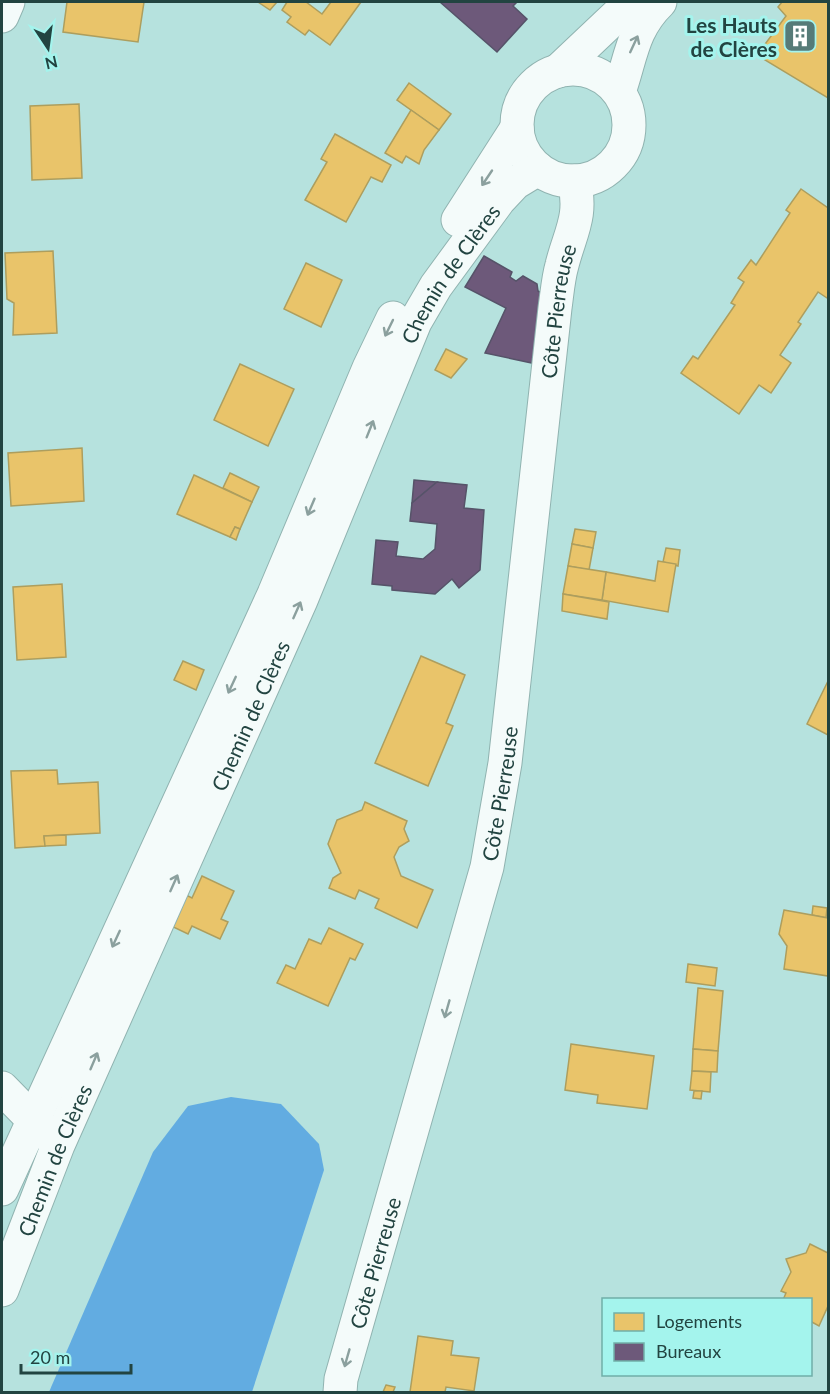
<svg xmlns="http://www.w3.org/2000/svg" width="830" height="1394" font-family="Lato,sans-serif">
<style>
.water{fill:#62ace1}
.homes{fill:#e9c46a;stroke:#ad9e5e;stroke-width:1.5}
.offices{fill:#6d597a;stroke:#565369;stroke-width:1.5}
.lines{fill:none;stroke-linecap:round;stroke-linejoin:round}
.minor-casing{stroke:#90b3b0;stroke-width:35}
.minor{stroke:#f4fbfa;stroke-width:33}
.oneway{stroke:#8ba09e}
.labels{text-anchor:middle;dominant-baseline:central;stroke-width:6;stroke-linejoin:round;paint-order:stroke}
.poi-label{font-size:21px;font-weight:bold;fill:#224441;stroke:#a4f4ed;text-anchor:end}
.street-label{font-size:21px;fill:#224441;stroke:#a4f4ed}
</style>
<rect width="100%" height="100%" fill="#b6e2de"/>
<!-- water -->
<path class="water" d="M231,1097L281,1104L319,1144L324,1170L252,1392H49L153,1152L188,1106Z"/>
<!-- homes -->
<g class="homes">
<path d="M67,2H144L138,42L63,32Z"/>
<path d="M258,2H277L270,10Z"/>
<path d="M287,2H306L322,14L331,2H361L330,45L309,30L305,35L287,22L291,17L282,10Z"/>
<path d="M782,2H828V98L757,55L786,16L778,7Z"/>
<path d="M409,83L451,114L439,130L397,100Z"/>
<path d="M79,104L82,178L32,180L30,106Z"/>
<path d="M411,110L439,130L424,150L419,164L406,156L402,163L385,153Z"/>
<path d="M335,134L391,165L382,182L371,177L346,222L305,200L327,162L321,159Z"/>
<path d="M801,189L828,208V296L827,298L818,292L798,322L801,324L780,355L791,363L771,393L759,385L739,414L681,373L693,356L698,359L735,305L731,303L744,282L738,278L751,260L756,265L790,213L786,210Z"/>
<path d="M53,251L57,333L13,335L14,303L7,299L5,253Z"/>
<path d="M306,263L342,280L321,327L284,309Z"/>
<path d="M446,349L467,359L451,378L435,370Z"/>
<path d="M240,364L294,389L268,446L214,420Z"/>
<path d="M82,448L84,501L11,506L8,453Z"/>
<path d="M230,473L259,487L252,502L223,488Z"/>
<path d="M194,475L252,502L240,529L235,527L230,537L177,514Z"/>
<path d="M235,527L240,529L236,540L230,537Z"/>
<path d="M575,529L596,532L593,548L572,544Z"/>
<path d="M572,544L593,548L589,570L568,566Z"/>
<path d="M666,548L680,550L678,566L663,562Z"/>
<path d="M658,561L676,564L668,612L602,600L606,572L655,581Z"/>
<path d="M568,566L606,572L602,600L563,594Z"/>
<path d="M62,584L66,657L17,660L13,587Z"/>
<path d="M563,594L609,602L607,619L562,611Z"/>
<path d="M421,656L465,675L446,723L453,726L428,786L375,763Z"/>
<path d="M183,661L204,670L196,690L174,680Z"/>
<path d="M828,681V735L807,724Z"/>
<path d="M57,770L58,784L98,782L100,833L44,836L45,846L15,848L11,771Z"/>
<path d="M365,802L407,821L404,829L409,841L399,847L394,857L401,876L433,890L417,928L375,908L379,899L359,890L355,899L329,888L333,878L341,873L328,844L337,820L362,810Z"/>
<path d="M66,835V845L45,846L44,836Z"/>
<path d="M202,876L234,891L221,919L228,922L220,939L192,926L188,934L167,924L182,893L192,898Z"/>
<path d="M813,906L827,908L826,918L812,915Z"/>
<path d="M784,910L828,918V976L784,969L787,946L779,934Z"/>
<path d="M329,928L363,944L355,960L350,958L328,1006L277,983L286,965L295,969L309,939L321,944Z"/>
<path d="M688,964L717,968L715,986L686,982Z"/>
<path d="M698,988L723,991L718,1051L693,1049Z"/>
<path d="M571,1044L654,1056L647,1109L597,1103L598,1095L565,1090Z"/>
<path d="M693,1049L718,1051L717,1072L692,1071Z"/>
<path d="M692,1071L711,1072L710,1092L690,1090Z"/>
<path d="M694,1091H702L701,1099L693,1098Z"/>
<path d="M810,1244L828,1253V1306L819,1326L810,1321V1300H783L786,1293L781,1291L791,1272L786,1259L806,1253Z"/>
<path d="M418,1336L453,1341L451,1355L479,1358L474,1391L446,1387L445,1392H410Z"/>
<path d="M386,1385L395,1387L393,1392H383Z"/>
</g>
<!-- offices -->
<g class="offices">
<path d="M440,2H517L513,6L527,19L497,52Z"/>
<path d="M484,256L512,272L510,277L516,281L523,276L537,284L538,291L543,294L532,363L485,353L506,308L465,287Z"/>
<path d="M414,480L437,482L412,503Z"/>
<path d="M437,482L467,485L464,508L484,510L480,570L459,588L452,579L435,594L392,590V586L372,584L376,540L398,542L396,556L423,559L435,549L437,524L410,521L412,503Z"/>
</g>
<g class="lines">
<!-- minor casing -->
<g class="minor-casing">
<g id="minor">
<path d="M2,16L8,2"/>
<circle cx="573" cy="125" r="56"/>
<path d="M558,71L631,2"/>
<path d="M619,92C631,58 632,29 660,2"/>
<path d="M458,220L517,128"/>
<path d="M2,1088L48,1135"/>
<path d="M2,1189L274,594L369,368L393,318"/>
<path id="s1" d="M2,1290L58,1145L301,600L415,322L436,286L499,200L515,183L538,169"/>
<path id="s2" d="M340,1392L341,1379L487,867L505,763L555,308C557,294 558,279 562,265C570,233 583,216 574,181"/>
</g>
</g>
<!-- minor -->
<use href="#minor" class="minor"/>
</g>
<!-- one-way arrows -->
<defs><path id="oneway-shaft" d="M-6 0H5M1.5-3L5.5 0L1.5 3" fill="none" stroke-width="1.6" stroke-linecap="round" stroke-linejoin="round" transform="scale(1.5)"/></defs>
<g class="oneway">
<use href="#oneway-shaft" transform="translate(634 44) rotate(-65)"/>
<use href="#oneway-shaft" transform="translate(487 178) rotate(124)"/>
<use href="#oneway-shaft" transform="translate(389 328) rotate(116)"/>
<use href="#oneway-shaft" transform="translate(370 429) rotate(-68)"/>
<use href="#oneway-shaft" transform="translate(311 507) rotate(113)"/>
<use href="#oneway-shaft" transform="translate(297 610) rotate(-66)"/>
<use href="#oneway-shaft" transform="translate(232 685) rotate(115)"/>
<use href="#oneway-shaft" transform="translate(174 883) rotate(-66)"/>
<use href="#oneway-shaft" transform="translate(116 939) rotate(115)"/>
<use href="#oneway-shaft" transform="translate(447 1009) rotate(106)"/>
<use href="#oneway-shaft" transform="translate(94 1061) rotate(-67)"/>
<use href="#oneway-shaft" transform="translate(347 1358) rotate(106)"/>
</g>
<!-- icons -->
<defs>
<g id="building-square" transform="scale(1.725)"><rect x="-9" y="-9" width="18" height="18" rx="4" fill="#567b78" stroke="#a4f4ed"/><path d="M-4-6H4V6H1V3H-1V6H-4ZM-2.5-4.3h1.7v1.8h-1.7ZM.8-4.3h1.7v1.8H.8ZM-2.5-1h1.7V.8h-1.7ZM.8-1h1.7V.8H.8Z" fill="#fff"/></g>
</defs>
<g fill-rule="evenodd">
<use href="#building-square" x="800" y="36"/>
</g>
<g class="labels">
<!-- poi labels -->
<g class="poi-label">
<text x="777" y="24">Les Hauts<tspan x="777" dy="24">de Clères</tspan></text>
</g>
<!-- street labels -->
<g class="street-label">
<text stroke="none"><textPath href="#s1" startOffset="1112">Chemin de Clères</textPath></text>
<text stroke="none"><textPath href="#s2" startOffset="1106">Côte Pierreuse</textPath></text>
<text stroke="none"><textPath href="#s1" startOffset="626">Chemin de Clères</textPath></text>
<text stroke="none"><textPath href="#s2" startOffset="620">Côte Pierreuse</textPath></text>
<text stroke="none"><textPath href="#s1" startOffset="140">Chemin de Clères</textPath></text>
<text stroke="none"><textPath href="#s2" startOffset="134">Côte Pierreuse</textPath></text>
</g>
</g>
<!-- border -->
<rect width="830" height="1394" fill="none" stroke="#224441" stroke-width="6"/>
<!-- legend -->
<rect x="602" y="1298" width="210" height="78" fill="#a4f4ed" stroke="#70aea8" stroke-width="1.5"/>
<rect x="614" y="1313" width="30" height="18" fill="#e9c46a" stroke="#70aea8" stroke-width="1.5"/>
<text x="656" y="1328" font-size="18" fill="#224441">Logements</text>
<rect x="614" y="1343" width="30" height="18" fill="#6d597a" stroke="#70aea8" stroke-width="1.5"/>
<text x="656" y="1358" font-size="18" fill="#224441">Bureaux</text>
<!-- north arrow -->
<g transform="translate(48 48) rotate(167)" stroke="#a4f4ed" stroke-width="4.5" paint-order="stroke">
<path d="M0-4.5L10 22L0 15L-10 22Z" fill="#224441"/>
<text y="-9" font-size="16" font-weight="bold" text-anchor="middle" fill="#224441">N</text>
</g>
<!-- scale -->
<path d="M21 1364v9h110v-9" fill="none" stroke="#224441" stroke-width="3"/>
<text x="30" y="1364" font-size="18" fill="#224441" stroke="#a4f4ed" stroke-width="4.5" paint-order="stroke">20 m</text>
</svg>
